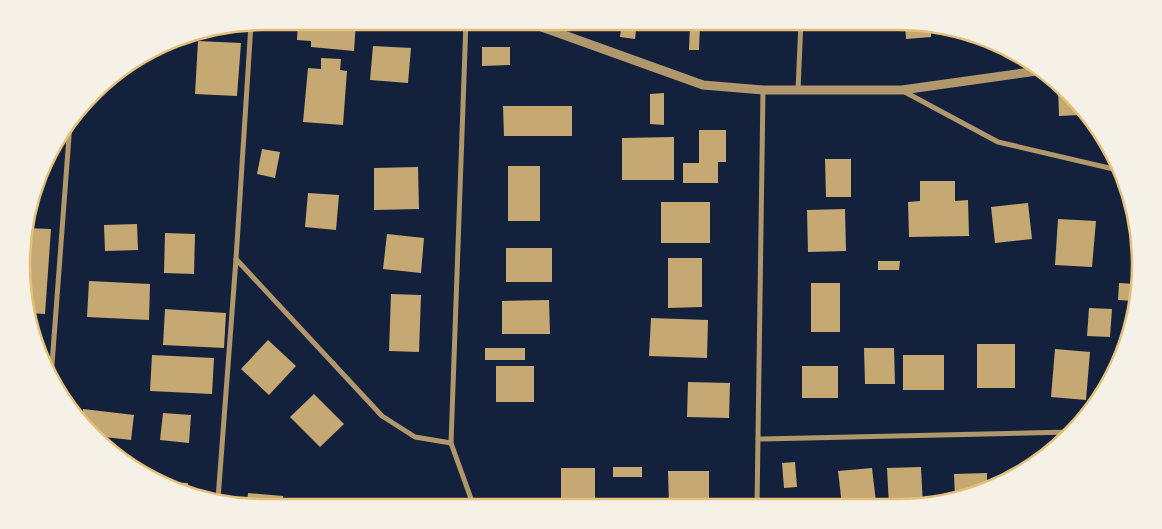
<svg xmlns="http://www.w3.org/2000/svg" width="1162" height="529" font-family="'Fira Sans Condensed',sans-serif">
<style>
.building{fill:#c6a872}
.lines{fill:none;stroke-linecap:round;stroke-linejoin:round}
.minor{stroke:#b1986c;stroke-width:5}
.tertiary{stroke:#b1986c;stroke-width:9}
.rim{fill:none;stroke:#e5c07b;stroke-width:2.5}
</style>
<rect width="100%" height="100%" fill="#14213d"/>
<!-- building -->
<g class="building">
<path d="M313,21H356L354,51L311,47V41L297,40L298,22L313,23Z"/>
<path d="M622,21H637L635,39L620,37Z"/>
<path d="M905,23L931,28V37L906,39Z"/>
<path d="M690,25H700L699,50H689Z"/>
<path d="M198,41L241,43L237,96L195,94Z"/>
<path d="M373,46L411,48L408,83L370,80Z"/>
<path d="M482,47H510V65L482,66Z"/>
<path d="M321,58L341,59L340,70L347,71L343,125L303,122L308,68L321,69Z"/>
<path d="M1058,86L1069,92L1080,109L1081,115L1059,116Z"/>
<path d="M664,93V125L650,124V94Z"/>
<path d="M503,106H572V136H504Z"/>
<path d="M699,130H726V162H718V183H683V163H699Z"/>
<path d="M674,137V180H622V138Z"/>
<path d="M262,149L280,152L275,178L257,174Z"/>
<path d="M825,159H851V197H826Z"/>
<rect x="508" y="166" width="32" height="55"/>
<path d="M418,167L419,209L374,210V168Z"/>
<path d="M920,181H955V201L968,200L969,236L909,237L908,202L920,201Z"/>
<path d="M308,193L339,195L336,230L305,227Z"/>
<rect x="661" y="202" width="49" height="41"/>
<path d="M1028,203L1032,239L995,243L991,207Z"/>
<path d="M845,209L846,251L808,252L807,210Z"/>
<path d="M1058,219L1096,221L1092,267L1055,265Z"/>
<path d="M137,224L138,250L105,251L104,225Z"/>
<path d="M26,228L51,229L45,314L29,313L23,297Z"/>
<path d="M165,233L195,234L194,274L164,273Z"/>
<path d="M387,234L424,238L421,273L383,269Z"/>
<path d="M1134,234L1141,264L1139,274H1131Z"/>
<rect x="506" y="248" width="46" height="34"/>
<path d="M668,258H702V307L668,308Z"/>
<path d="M878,261H900L899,270H878Z"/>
<path d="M89,281L150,284L149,320L87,317Z"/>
<rect x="811" y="283" width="29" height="49"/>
<path d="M1119,283L1137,284L1134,301L1118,300Z"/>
<path d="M391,294L421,295L419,352L389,351Z"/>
<path d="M549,300L550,334H502V301Z"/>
<path d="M1089,308L1112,309L1110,337L1087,336Z"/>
<path d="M165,309L226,313L224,348L163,345Z"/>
<path d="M651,318L708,320L707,358L649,356Z"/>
<path d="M268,340L296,366L269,395L241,369Z"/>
<rect x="977" y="344" width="38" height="44"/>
<rect x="485" y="348" width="40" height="12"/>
<path d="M864,348H894L895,384H865Z"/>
<path d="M1055,349L1090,352L1086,400L1051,397Z"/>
<path d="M152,355L214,358L212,394L150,391Z"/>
<rect x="903" y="355" width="41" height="35"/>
<rect x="496" y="366" width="38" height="36"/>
<rect x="802" y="366" width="36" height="32"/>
<path d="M688,382L730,383L729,418L687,417Z"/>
<path d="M314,394L344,424L320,447L290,417Z"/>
<path d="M83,409L134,415L131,440L95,436L82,420Z"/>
<path d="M163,413L191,415L189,443L160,440Z"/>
<path d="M795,462L797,487L784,488L782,463Z"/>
<rect x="613" y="467" width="29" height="10"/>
<path d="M921,467L923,506H889L887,468Z"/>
<rect x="561" y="468" width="34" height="34"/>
<path d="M872,468L876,502L842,505L838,471Z"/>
<path d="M668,471H709V506H669Z"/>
<path d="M987,473V487H994L955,499L954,474Z"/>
<path d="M159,482L188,483V493L172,489Z"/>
<path d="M248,493L283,496L282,508H264L247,504Z"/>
</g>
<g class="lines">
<!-- minor -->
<g class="minor">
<path d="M466,21L451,443L474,507"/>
<path d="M798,90L801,21"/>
<path d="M903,91L998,142L1122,171"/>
<path d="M236,259L382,416L415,437L451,443"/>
<path d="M51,378L70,123"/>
<path d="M758,439L1071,432"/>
<path d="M218,499L236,259L251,24"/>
<path d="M757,506L763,90"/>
</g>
<!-- tertiary -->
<path class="tertiary" d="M525,21L703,85L763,90H902L1037,71"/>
</g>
<!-- crop -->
<path d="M0 0H1162V529H0ZM264 30H898A234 234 0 0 1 1132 264V265A234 234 0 0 1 898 499H264A234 234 0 0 1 30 265V264A234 234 0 0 1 264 30Z" fill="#f6f1e7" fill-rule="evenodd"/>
<path class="rim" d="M264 30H898A234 234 0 0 1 1132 264V265A234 234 0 0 1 898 499H264A234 234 0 0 1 30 265V264A234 234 0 0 1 264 30Z"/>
</svg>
